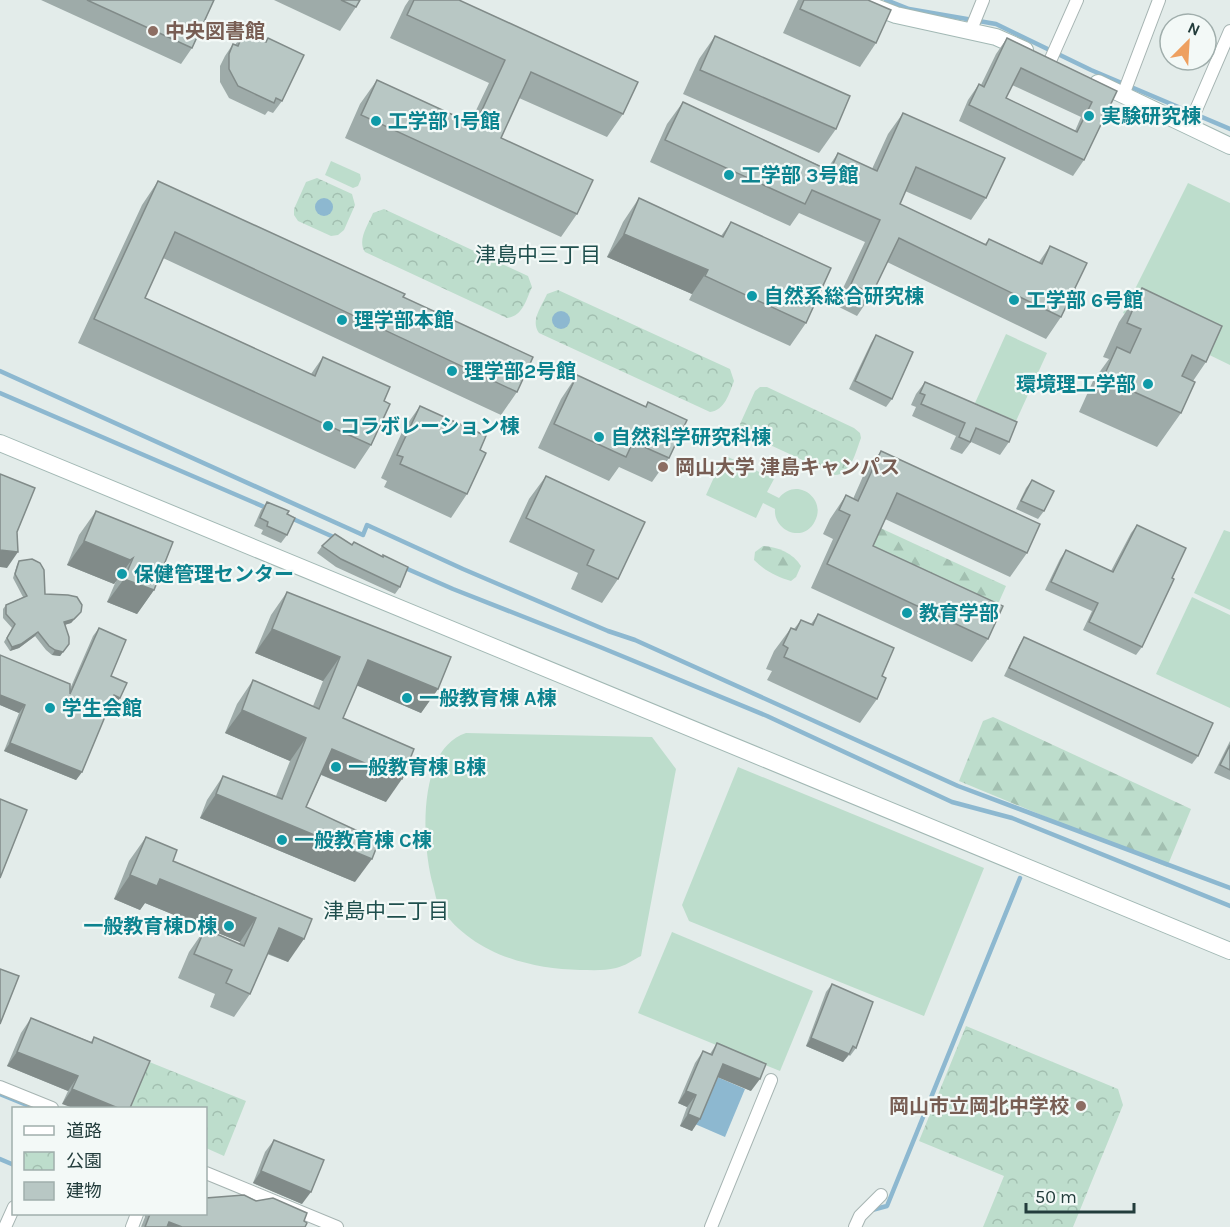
<svg xmlns="http://www.w3.org/2000/svg" width="1230" height="1227" font-family="Karla,'Noto Sans JP',sans-serif">
<style>
.grass{fill:#bdddcc}
.forest{fill:url(#forest-firs)}
.park{fill:url(#park-crowns)}
.water{fill:#8db8d0}
.lines{fill:none;stroke-linecap:round;stroke-linejoin:round}
.stream{stroke:#8db8d0;stroke-width:4.5}
.street-casing{stroke:#a6b4b2;stroke-width:14}
.secondary-casing{stroke:#a2b8b4;stroke-width:18}
.street{stroke:#fff;stroke-width:12}
.secondary{stroke:#fff;stroke-width:16}
.wall{fill:#9eaba9;fill-rule:evenodd}
.shaded-wall{fill:#818b89}
.building{fill:#b8c7c4;stroke:#818b89;stroke-width:1.5;fill-rule:evenodd}
.education-dot{fill:#8d6e63;stroke:#f3f9f7;stroke-width:2}
.culture-dot{fill:#0f9aa8;stroke:#f3f9f7;stroke-width:2}
.labels{text-anchor:middle;dominant-baseline:central;stroke-width:4.5;stroke-linejoin:round;paint-order:stroke}
.education-label{font-size:20px;font-weight:bold;fill:#785e54;stroke:#f3f9f7;text-anchor:start}
.culture-label{font-size:20px;font-weight:bold;fill:#0d838f;stroke:#f3f9f7;text-anchor:start}
.neighbourhood-label{font-size:21px;fill:#1f4f4d;stroke:#f3f9f7}
</style>
<defs>
<pattern id="forest-firs" width="22" height="20" patternUnits="userSpaceOnUse" patternTransform="scale(1.5)"><rect width="22" height="20" fill="#bdddcc"/><path d="M5 1l3.5 6h-7zM16 11l3.5 6h-7z" fill="#a2bfb0"/></pattern>
<pattern id="park-crowns" width="20" height="18" patternUnits="userSpaceOnUse" patternTransform="scale(1.5)"><rect width="20" height="18" fill="#bdddcc"/><path d="M2 6a3 3 0 1 1 6 0M12 15a3 3 0 1 1 6 0" fill="none" stroke="#a2bfb0"/></pattern>
</defs>
<rect width="100%" height="100%" fill="#e3ecea"/>
<!-- grass -->
<g class="grass">
<path d="M331,161L360,174L361,179L358,186L353,188L325,175Z"/>
<path d="M1188,183L1230,203V365L1123,313Z"/>
<path d="M1006,334L1047,353L1016,421L975,403Z"/>
<path d="M724,455L774,479L767,492L779,498C796,476 827,498 815,521C804,544 773,531 775,509L763,503L756,518L706,495Z"/>
<path d="M1224,530L1230,532V610L1194,593Z"/>
<path d="M1192,597L1230,615V708L1156,674Z"/>
<path d="M466,733L652,737L676,769L641,956C633,960 625,966 616,968C605,971 591,970 580,970C528,969 471,953 440,907C436,901 435,892 433,885C422,846 416,749 466,733Z"/>
<path d="M738,767L984,868L924,1016L689,921L682,905Z"/>
<path d="M672,932L813,991L780,1071L638,1013Z"/>
</g>
<!-- forest -->
<g class="forest">
<path d="M876,526L1006,586L987,629L856,569Z"/>
<path d="M763,546C778,547 793,553 801,566L796,577L791,581C777,577 765,571 754,560L755,552Z"/>
<path d="M993,717L1191,809L1167,867L959,781L983,721Z"/>
</g>
<!-- park -->
<g class="park">
<path d="M317,178L352,194L355,205L344,230L338,235L331,236L298,221L294,215V209L306,182Z"/>
<path d="M384,209L528,276L532,287C526,300 523,316 507,318L365,252C357,240 368,225 373,213Z"/>
<path d="M558,290L730,369L734,381C729,394 725,410 710,412L539,333C530,320 542,306 547,294Z"/>
<path d="M760,387H767L854,428L860,433L861,438C856,451 851,475 835,475L746,434L741,429L740,424L755,391Z"/>
<path d="M966,1026L1118,1089L1123,1105L1073,1227H983L1004,1176L919,1141Z"/>
<path d="M147,1061L246,1101L224,1156L206,1148V1108H128Z"/>
</g>
<!-- water -->
<g class="water">
<circle cx="324" cy="207" r="9"/>
<circle cx="561" cy="320" r="9"/>
<path d="M715,1076L745,1089L725,1137L695,1124Z"/>
</g>
<g class="lines">
<!-- stream -->
<g class="stream">
<path d="M886,0L909,9L996,24L1091,70L1230,129"/>
<path d="M0,371L363,535L367,525L463,569L608,631L635,640L958,786L1230,888"/>
<path d="M0,393L269,509"/>
<path d="M291,518L338,539"/>
<path d="M403,567L453,589L600,647L767,716L952,802L1012,818L1230,906"/>
<path d="M0,1094L34,1108"/>
<path d="M0,1159L14,1165"/>
<path d="M872,1210L887,1206L1020,878"/>
</g>
<!-- street casing -->
<g class="street-casing">
<g id="street">
<path d="M970,32L983,0"/>
<path d="M1050,61L1077,0"/>
<path d="M1123,95L1159,0"/>
<path d="M1189,126L1230,31"/>
<path d="M0,1087L52,1108"/>
<path d="M206,1173L337,1227"/>
<path d="M5,1227L14,1207"/>
<path d="M132,1227L137,1214"/>
<path d="M711,1227L771,1080"/>
<path d="M855,1227L860,1216L881,1195"/>
</g>
</g>
<!-- secondary casing -->
<g class="secondary-casing">
<g id="secondary">
<path d="M857,0L896,15L996,37L1025,50"/>
<path d="M1098,83L1230,146"/>
<path d="M0,443L1230,951"/>
</g>
</g>
<!-- street -->
<use href="#street" class="street"/>
<!-- secondary -->
<use href="#secondary" class="secondary"/>
</g>
<!-- wall -->
<g class="wall">
<path d="M41,0H214L192,48L181,64Z"/>
<path d="M274,0H360L356,7L340,31Z"/>
<path d="M409,0H459L623,114L607,137L519,98L501,138L577,214L561,237L345,138L360,104L377,80L470,123L489,83L390,38L405,6Z"/>
<path d="M798,0H868L876,43L860,67L783,33Z"/>
<path d="M244,32L265,42L268,38L282,101L273,113L268,111L265,115L229,98L220,82V66L225,56L233,44L235,45Z"/>
<path d="M715,36L836,129L819,153L683,94L699,59Z"/>
<path d="M1007,38L1117,91L1084,160L1073,176L959,121L968,100L979,84L981,85L996,54ZM1012,85L1081,117L1075,131L1006,98Z"/>
<path d="M683,102L827,169L838,153L872,169L888,134L903,113L986,198L971,220L905,191L900,204L985,244L989,239L1039,262L1050,246L1061,317L1046,339L887,262L872,294L857,316L835,305L865,242L799,213L790,226L650,162L667,124Z"/>
<path d="M158,181L403,297L517,392L501,415L163,258L145,298L311,374L323,357L384,401L371,445L355,469L78,343L142,205Z"/>
<path d="M639,198L721,236L731,222L806,323L790,346L689,300L692,294L607,257L623,222Z"/>
<path d="M1142,288L1206,362L1193,381L1181,413L1157,447L1079,412L1093,381L1109,359L1103,357L1119,322Z"/>
<path d="M876,335L892,399L886,407L849,389L871,343Z"/>
<path d="M577,375L645,407L648,402L669,458L652,482L619,467L609,481L538,448L561,399Z"/>
<path d="M925,382L1009,442L1000,455L971,442L962,454L950,449L956,436L912,416L916,407L911,405L916,394Z"/>
<path d="M420,406L480,450L467,494L451,518L384,487L387,481L381,478L403,430Z"/>
<path d="M881,451L1027,553L1010,577L885,519L873,546L988,639L972,662L811,588L833,539L823,534L830,519L846,495L853,499L864,474Z"/>
<path d="M546,476L618,579L602,603L571,589L578,573L509,542L529,499Z"/>
<path d="M1032,480L1044,511L1038,519L1016,509L1026,488Z"/>
<path d="M267,502L287,514V535L281,543L261,534L263,530L254,526L261,510Z"/>
<path d="M96,511L173,542L154,590L137,614L107,602L116,581L114,584L67,565L79,535Z"/>
<path d="M1137,525L1172,578L1142,647L1136,655L1083,630L1092,611L1045,590L1060,559L1066,550L1111,571L1131,533Z"/>
<path d="M322,546L400,587L395,594L336,567L317,553Z"/>
<path d="M19,561L45,594L81,612L71,623L64,625L69,644L60,656L52,655L46,650L35,636L19,648L10,651L4,642L12,628L3,618V609L6,605L23,597L13,578L17,565Z"/>
<path d="M287,592L438,689L421,713L357,685L343,718L386,802L321,775L306,807L355,882L200,818L207,800L223,776L276,796L290,761L225,733L237,704L253,680L313,706L323,681L255,653L271,615Z"/>
<path d="M818,614L882,676L877,699L860,723L767,680L772,671L766,669L774,651L791,628L794,629L801,620L811,624Z"/>
<path d="M99,628L111,676L120,698L115,706L110,704L82,772L76,780L4,751L19,713L0,705L70,689L93,636Z"/>
<path d="M1024,637L1198,756L1192,764L1004,676L1019,645Z"/>
<path d="M1230,741V780L1214,773Z"/>
<path d="M146,837L173,861L312,919L288,962L267,954L250,994L234,1017L210,1007L215,994L178,978L189,952L205,929L239,944L240,942L145,903L140,910L114,899L129,861Z"/>
<path d="M832,984L856,1048L850,1056L849,1055L843,1062L806,1046L826,992Z"/>
<path d="M31,1018L91,1042L94,1037L150,1061L62,1104L68,1091L7,1066L21,1033Z"/>
<path d="M717,1043L751,1091L718,1077L692,1131L680,1126L687,1107L678,1103L695,1063L703,1051L710,1054Z"/>
<path d="M274,1140L302,1204L253,1183L265,1152Z"/>
<path d="M144,1214H206L304,1221L305,1227H141L145,1217Z"/>
</g>
<!-- shaded-wall -->
<g class="shaded-wall">
<path d="M624,234L708,270L692,294L607,257Z"/>
<path d="M84,541L133,558L114,584L67,565Z"/>
<path d="M0,550L18,552L7,568L0,567Z"/>
<path d="M124,579L154,590L137,614L107,602Z"/>
<path d="M81,612L71,623L61,626L64,622Z"/>
<path d="M272,629L340,657L323,681L255,653Z"/>
<path d="M38,632L35,636L19,648L10,651L12,647Z"/>
<path d="M55,650L63,652L60,656L52,655Z"/>
<path d="M368,660L438,689L421,713L351,683Z"/>
<path d="M0,695L25,705L19,713L0,705Z"/>
<path d="M114,695L120,698L115,706L108,703Z"/>
<path d="M242,710L306,738L290,761L225,733Z"/>
<path d="M10,743L82,772L76,780L4,751Z"/>
<path d="M332,749L402,779L386,802L315,772Z"/>
<path d="M216,794L372,859L355,882L200,818Z"/>
<path d="M130,875L160,879L256,918L240,942L145,903L140,910L114,899Z"/>
<path d="M279,928L304,939L288,962L262,951Z"/>
<path d="M811,1038L849,1054L843,1062L806,1046Z"/>
<path d="M17,1052L78,1076L68,1091L7,1066Z"/>
<path d="M723,1064L760,1079L751,1091L715,1076Z"/>
<path d="M72,1089L118,1108H73L62,1104Z"/>
<path d="M686,1091L696,1095L687,1107L678,1103Z"/>
<path d="M688,1114L700,1119L692,1131L680,1126Z"/>
<path d="M261,1171L311,1192L302,1204L253,1183Z"/>
<path d="M169,1222L182,1227H165Z"/>
</g>
<!-- building -->
<g class="building">
<path d="M87,0H214L192,48Z"/>
<path d="M341,0H360L356,7Z"/>
<path d="M414,0H459L638,82L623,114L531,72L501,138L593,180L577,214L361,115L377,80L475,125L505,60L407,15Z"/>
<path d="M804,0H868L891,10L876,43L800,9Z"/>
<path d="M244,32L266,42L268,38L304,55L282,101L276,98L274,103L238,86L229,69V54L233,44L238,46Z"/>
<path d="M715,36L850,96L836,129L700,70Z"/>
<path d="M1007,38L1117,91L1084,160L969,105L979,84L984,87ZM1021,68L1092,102L1077,132L1006,98Z"/>
<path d="M683,102L830,171L838,153L877,171L903,113L1005,158L986,198L916,167L900,204L986,245L989,239L1042,264L1050,246L1087,263L1061,317L899,238L872,294L851,284L880,220L812,190L805,204L665,140Z"/>
<path d="M158,181L405,294L403,297L533,357L517,392L175,232L145,298L315,376L323,357L390,387L384,401L390,404L371,445L94,319Z"/>
<path d="M639,198L723,237L731,222L831,268L806,323L705,276L708,270L624,234Z"/>
<path d="M1142,288L1222,326L1206,362L1192,355L1182,376L1195,382L1181,413L1103,378L1117,347L1130,353L1141,329L1127,323Z"/>
<path d="M876,335L913,352L892,399L855,381Z"/>
<path d="M577,375L646,407L648,402L687,420L669,458L633,442L626,457L554,424Z"/>
<path d="M925,382L1017,422L1009,442L976,428L970,442L959,437L965,423L921,404L925,395L920,393Z"/>
<path d="M420,406L486,436L480,450L486,453L467,494L400,464L403,457L397,455Z"/>
<path d="M881,451L1040,524L1027,553L897,493L873,546L1003,606L988,639L827,564L850,515L839,510L846,495L858,501Z"/>
<path d="M0,474L35,488L17,532L18,552L0,550Z"/>
<path d="M546,476L645,522L618,579L587,565L594,550L526,518Z"/>
<path d="M1032,480L1054,491L1044,511L1021,501Z"/>
<path d="M267,502L289,511L287,514L295,518L287,535L267,526L268,522L260,518Z"/>
<path d="M96,511L173,542L154,590L124,579L133,558L130,560L84,541Z"/>
<path d="M1137,525L1186,548L1172,578L1174,579L1142,647L1089,622L1098,603L1051,582L1066,550L1113,572Z"/>
<path d="M335,534L352,545L354,542L383,557V555L408,567L400,587L341,559L322,546Z"/>
<path d="M32,559L40,563L44,570L45,594L68,595L77,597L82,605L81,612L74,619L64,622L69,637V644L63,652L55,650L49,646L38,632L21,644L12,647L7,638L15,624L6,614V605L27,596L15,574L19,561Z"/>
<path d="M287,592L451,657L438,689L368,660L343,718L414,749L402,779L332,749L306,807L379,841L372,859L216,794L223,776L282,799L306,738L242,710L253,680L319,709L340,657L272,629Z"/>
<path d="M818,614L894,648L882,676L886,678L877,699L784,657L788,648L783,645L791,628L796,630L801,620L813,625Z"/>
<path d="M99,628L126,640L111,676L127,683L120,698L114,695L82,772L10,743L25,705L0,695V655L70,684V694Z"/>
<path d="M1024,637L1213,723L1198,756L1009,668Z"/>
<path d="M1230,745V770L1220,765Z"/>
<path d="M0,799L27,810L0,878Z"/>
<path d="M146,837L177,850L173,861L312,919L304,939L279,928L250,994L226,983L232,970L194,954L205,929L244,946L256,918L160,879L157,886L130,875Z"/>
<path d="M0,969L19,976L0,1024Z"/>
<path d="M832,984L873,1002L856,1048L853,1046L849,1054L811,1038Z"/>
<path d="M31,1018L92,1043L94,1037L150,1061L130,1108H118L72,1089L78,1076L17,1052Z"/>
<path d="M717,1043L766,1064L760,1079L723,1064L700,1119L688,1114L696,1095L686,1091L703,1051L712,1055Z"/>
<path d="M274,1140L324,1160L311,1192L261,1171Z"/>
<path d="M244,1195L256,1201L273,1198L307,1213L304,1221L307,1223L305,1227H182L169,1222L167,1227H145L150,1214H206V1198Z"/>
</g>
<!-- markers -->
<g class="education-dot">
<circle cx="153" cy="31" r="6"/>
<circle cx="663" cy="467" r="6"/>
<circle cx="1081" cy="1106" r="6"/>
</g>
<g class="culture-dot">
<circle cx="1089" cy="116" r="6"/>
<circle cx="376" cy="121" r="6"/>
<circle cx="729" cy="175" r="6"/>
<circle cx="752" cy="296" r="6"/>
<circle cx="1014" cy="300" r="6"/>
<circle cx="342" cy="320" r="6"/>
<circle cx="452" cy="371" r="6"/>
<circle cx="1148" cy="384" r="6"/>
<circle cx="328" cy="426" r="6"/>
<circle cx="599" cy="437" r="6"/>
<circle cx="122" cy="574" r="6"/>
<circle cx="907" cy="613" r="6"/>
<circle cx="407" cy="698" r="6"/>
<circle cx="50" cy="708" r="6"/>
<circle cx="336" cy="767" r="6"/>
<circle cx="282" cy="840" r="6"/>
<circle cx="229" cy="926" r="6"/>
</g>
<g class="labels">
<!-- education labels -->
<g class="education-label">
<text x="165" y="31">中央図書館</text>
<text x="675" y="467">岡山大学 津島キャンパス</text>
<text x="1069" y="1106" text-anchor="end">岡山市立岡北中学校</text>
</g>
<!-- culture labels -->
<g class="culture-label">
<text x="1101" y="116">実験研究棟</text>
<text x="388" y="121">工学部 1号館</text>
<text x="741" y="175">工学部 3号館</text>
<text x="764" y="296">自然系総合研究棟</text>
<text x="1026" y="300">工学部 6号館</text>
<text x="354" y="320">理学部本館</text>
<text x="464" y="371">理学部2号館</text>
<text x="1136" y="384" text-anchor="end">環境理工学部</text>
<text x="340" y="426">コラボレーション棟</text>
<text x="611" y="437">自然科学研究科棟</text>
<text x="134" y="574">保健管理センター</text>
<text x="919" y="613">教育学部</text>
<text x="419" y="698">一般教育棟 A棟</text>
<text x="62" y="708">学生会館</text>
<text x="348" y="767">一般教育棟 B棟</text>
<text x="294" y="840">一般教育棟 C棟</text>
<text x="217" y="926" text-anchor="end">一般教育棟D棟</text>
</g>
<!-- neighbourhood labels -->
<g class="neighbourhood-label">
<text x="538" y="255">津島中三丁目</text>
<text x="386" y="911">津島中二丁目</text>
</g>
</g>
<!-- legend -->
<rect x="12" y="1107" width="195" height="108" fill="#f3f9f7" stroke="#a0aeac" stroke-width="1.5"/>
<rect x="24" y="1126" width="30" height="9" fill="#ffffff" stroke="#a0aeac" stroke-width="1.5"/>
<text x="66" y="1137" font-size="18" fill="#233d3c">道路</text>
<rect x="24" y="1152" width="30" height="18" fill="url(#park-crowns)" stroke="#a0aeac" stroke-width="1.5"/>
<text x="66" y="1167" font-size="18" fill="#233d3c">公園</text>
<rect x="24" y="1182" width="30" height="18" fill="#b8c7c4" stroke="#a0aeac" stroke-width="1.5"/>
<text x="66" y="1197" font-size="18" fill="#233d3c">建物</text>
<!-- north arrow -->
<g transform="translate(1188 42) rotate(24)"><circle r="28" fill="#f3f9f7" stroke="#a0aeac" stroke-width="1.5"/>
<path d="M0-4.5L10 22L0 15L-10 22Z" fill="#eea060"/>
<text y="-9" font-size="16" font-weight="bold" text-anchor="middle" fill="#233d3c">N</text>
</g>
<!-- scale -->
<path d="M1026 1203v9h108v-9" fill="none" stroke="#233d3c" stroke-width="3"/>
<text x="1035" y="1203" font-size="18" fill="#233d3c" stroke="#f3f9f7" stroke-width="4.5" paint-order="stroke">50 m</text>
</svg>
